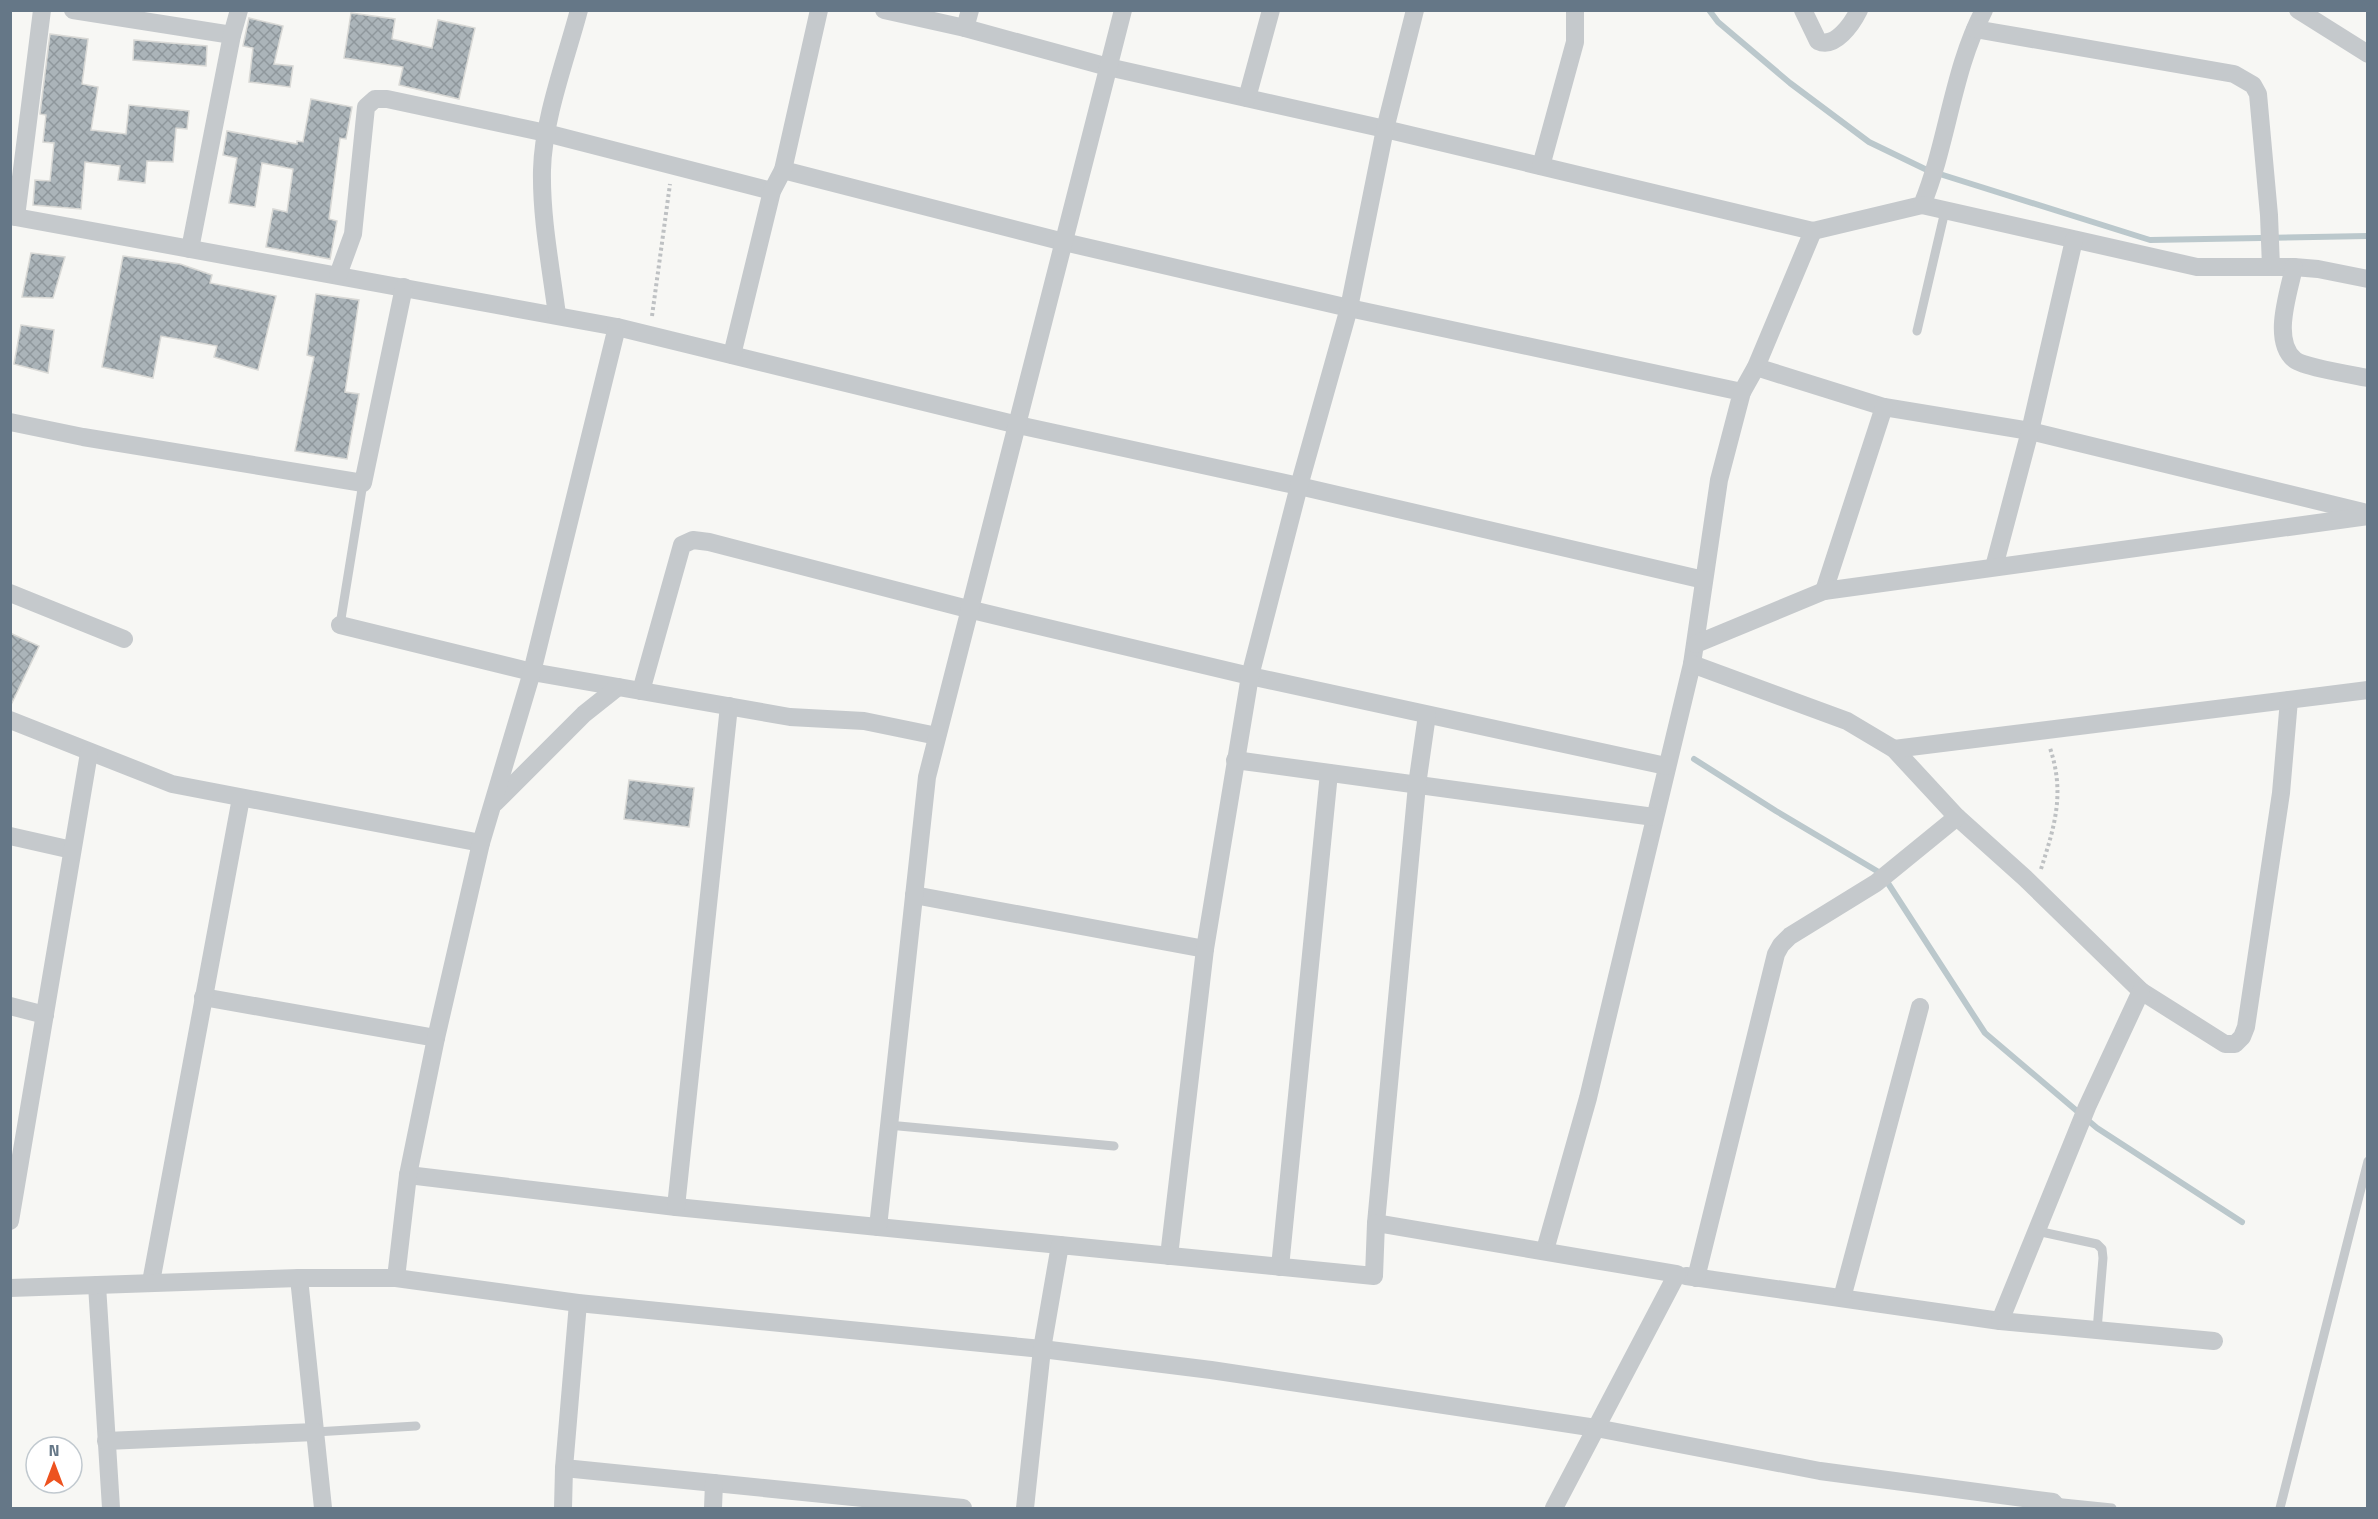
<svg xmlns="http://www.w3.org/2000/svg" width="2378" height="1519" font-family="'Titillium Web',sans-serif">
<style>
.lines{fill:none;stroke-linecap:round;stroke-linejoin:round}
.stream{stroke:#bbc8cc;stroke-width:6}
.building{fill:url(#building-cross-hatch);stroke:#d9d9d6;stroke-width:1.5}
.path{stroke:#bec1c3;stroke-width:4;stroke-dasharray:3 3;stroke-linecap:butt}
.service{stroke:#c5c9cc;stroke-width:9}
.minor{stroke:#c5c9cc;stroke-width:18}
</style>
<defs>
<pattern id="building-cross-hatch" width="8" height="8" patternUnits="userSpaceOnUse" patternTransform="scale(1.5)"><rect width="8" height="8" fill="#abb4b9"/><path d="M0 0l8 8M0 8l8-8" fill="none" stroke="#8f979c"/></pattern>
</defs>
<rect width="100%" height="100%" fill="#f7f7f4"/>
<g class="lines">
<!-- stream -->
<g class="stream">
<path d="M1709,10L1718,22L1790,83L1869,142L1927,170L2150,240L2368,236"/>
<path d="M1694,759L1776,811L1882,874L1985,1033L2097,1128L2242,1222"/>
</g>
</g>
<!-- building -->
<g class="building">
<path d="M351,13L395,19L392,39L432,48L438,20L475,28L459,99L399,85L403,67L344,58Z"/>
<path d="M249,18L283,26L274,64L293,66L290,87L249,82L253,48L243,46Z"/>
<path d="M50,34L88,39L82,84L98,87L91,130L126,134L129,105L189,111L187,129L176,128L173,162L147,161L145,183L118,180L120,166L85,162L81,209L33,205L35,180L50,181L54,143L43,142L46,115L40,114Z"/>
<path d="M134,40L207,46L206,66L133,60Z"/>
<path d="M311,99L352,107L346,139L340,138L329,219L337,221L330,259L266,247L273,209L287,212L293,169L262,163L255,207L229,203L237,158L223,155L227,131L297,144V141L303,142Z"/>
<path d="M31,253L65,257L53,298L22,297Z"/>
<path d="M123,256L180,264L212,275L210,283L276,296L258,370L214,357L217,346L161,336L153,378L102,367Z"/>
<path d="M316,294L359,300L345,392L359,394L347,459L295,451L314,357L307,355Z"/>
<path d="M21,325L54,330L48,373L14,364Z"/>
<path d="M10,633L39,646L10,707Z"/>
<path d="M629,780L694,788L689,827L624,819Z"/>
</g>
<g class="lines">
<!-- path -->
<g class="path">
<path d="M652,316L670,184"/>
<path d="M2041,869C2055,825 2065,793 2050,748"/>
</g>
<!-- service -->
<g class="service">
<path d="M1917,331L1945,211"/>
<path d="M340,625L363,483"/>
<path d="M888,1125L1114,1146"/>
<path d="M2037,1231L2097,1244L2102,1249L2103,1258L2097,1330"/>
<path d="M315,1432L416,1426"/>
<path d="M2053,1502L2112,1508"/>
<path d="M2280,1508L2368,1161"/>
</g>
<!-- minor -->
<g class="minor">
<path d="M73,10L232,35"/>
<path d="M884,10L965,28L1108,67L1385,129L1813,231L1922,205C1948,142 1952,71 1984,10"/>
<path d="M1803,10L1818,41C1835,49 1852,24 1859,10"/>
<path d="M2298,10L2368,54"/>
<path d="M965,28L970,10"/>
<path d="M1975,29L2234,74L2253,85L2258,94L2269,215L2271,267"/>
<path d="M1247,98L1271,10"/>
<path d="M1541,166L1575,42V10"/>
<path d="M783,170L1064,242L1349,308L1742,392L1719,480L1692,664L1588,1098L1545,1250"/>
<path d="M1922,205L2197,267H2294L2318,269L2368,279"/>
<path d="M10,216L617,327L1018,425L1299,486L1704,580"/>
<path d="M16,217L42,10"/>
<path d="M190,249L232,35L239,10"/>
<path d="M2294,267C2289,292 2271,341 2295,360C2304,367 2353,375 2368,378"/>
<path d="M338,275L353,234L366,107L375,99H387L546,133L772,191"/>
<path d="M557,315C551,268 541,218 542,170C543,120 566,59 579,10"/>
<path d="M732,355L772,191L783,170L819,10"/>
<path d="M1756,367L1884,407L2030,431L2363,512"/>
<path d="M1742,392L1756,367L1813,231"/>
<path d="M10,422L83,437L363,483L404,287"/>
<path d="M1994,567L2030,431L2074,240"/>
<path d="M1824,591L1884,407"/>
<path d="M10,593L124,639"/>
<path d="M340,625L532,672L790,717L864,721L937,736"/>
<path d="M1696,644L1824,591L2368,516"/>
<path d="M1692,664L1847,721L1894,749L1957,817L2025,878L2141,991L2225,1044H2235L2242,1037L2246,1027L2281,793L2289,700"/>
<path d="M641,691L682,545L693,540L709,542L968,609L1250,676L1666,766"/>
<path d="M10,720L172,784L481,843"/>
<path d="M1894,749L2368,690"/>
<path d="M1235,760L1654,817"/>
<path d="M495,803L584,714L618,687"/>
<path d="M10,836L72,850"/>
<path d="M914,895L1205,949"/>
<path d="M203,997L436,1038"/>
<path d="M10,1006L45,1015"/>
<path d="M408,1175L676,1207L1060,1245"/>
<path d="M676,1207L729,706"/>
<path d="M10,1221L89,753"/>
<path d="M1376,1223L1417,785L1427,715"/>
<path d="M878,1227L927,777L1123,10"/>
<path d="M1169,1256L1205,949L1250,676L1299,486L1349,308L1385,129L1415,10"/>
<path d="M1280,1267L1329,773"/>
<path d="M1686,1276L2000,1321L2214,1341"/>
<path d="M299,1278L323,1508"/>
<path d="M396,1278L408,1175L436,1038L481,843L532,672L617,327"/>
<path d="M1696,1278L1776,954L1781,945L1790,936L1876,883L1957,817"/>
<path d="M151,1282L241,798"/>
<path d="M97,1285L111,1508"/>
<path d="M10,1288L299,1278H396L578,1303L1042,1349L1211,1370L1596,1428L1820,1471L2053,1502L2058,1508"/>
<path d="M1842,1298L1920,1007"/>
<path d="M578,1303L564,1468L963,1508"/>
<path d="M2000,1321L2087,1107L2141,991"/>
<path d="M106,1441L315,1432"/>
<path d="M563,1508L564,1468"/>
<path d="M713,1508L714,1483"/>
<path d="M1025,1508L1042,1349L1060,1245L1374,1276L1376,1223L1677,1274L1554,1508"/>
</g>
</g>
<!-- border -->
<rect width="2378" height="1519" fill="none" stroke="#657787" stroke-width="24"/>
<!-- north arrow -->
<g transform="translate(54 1465)"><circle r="28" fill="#ffffff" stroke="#c1c9cf" stroke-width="1.5"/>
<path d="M0-4.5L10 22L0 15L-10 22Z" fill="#ed521f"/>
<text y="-9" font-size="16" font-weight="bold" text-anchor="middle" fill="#657787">N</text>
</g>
</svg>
